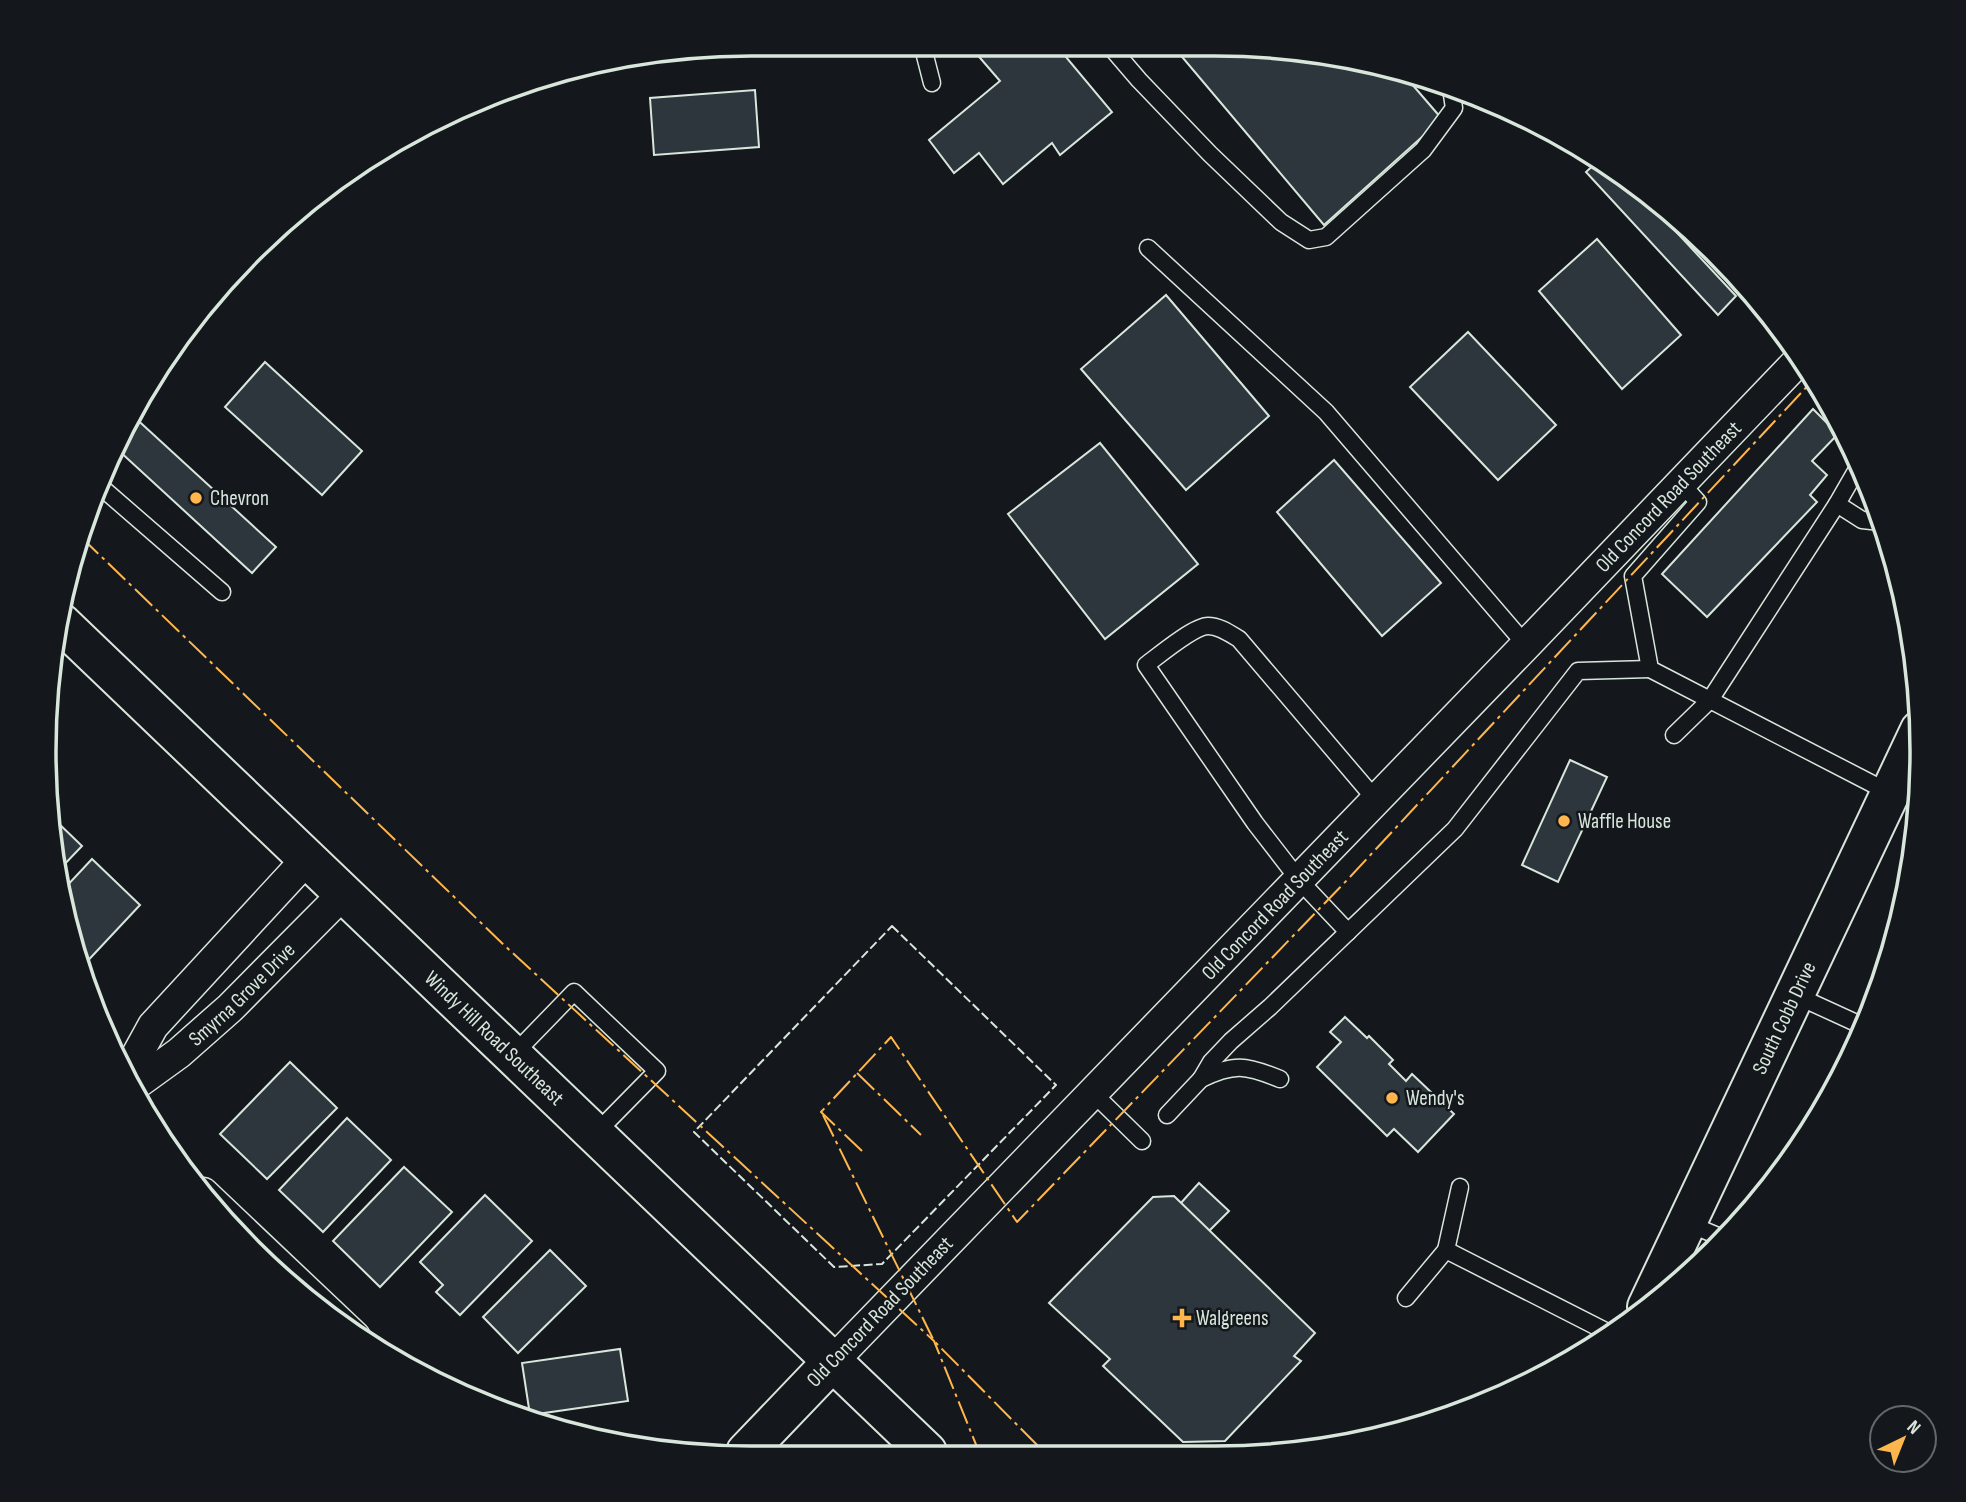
<svg xmlns="http://www.w3.org/2000/svg" width="1966" height="1502" font-family="'Sofia Sans Condensed',sans-serif">
<style>
.building{fill:#2c363c;stroke:#d8e6dc;stroke-width:2}
.lines{fill:none;stroke-linecap:round;stroke-linejoin:round}
.lane-casing{stroke:#d8e6dc;stroke-width:19}
.street-casing{stroke:#d8e6dc;stroke-width:33}
.secondary-casing{stroke:#d8e6dc;stroke-width:42}
.primary-casing{stroke:#d8e6dc;stroke-width:42}
.lane{stroke:#14181c;stroke-width:16}
.street{stroke:#14181c;stroke-width:30}
.secondary{stroke:#14181c;stroke-width:38}
.primary{stroke:#14181c;stroke-width:38}
.fence{stroke:#d8e6dc;stroke-width:2;stroke-dasharray:9 3.5;stroke-linecap:butt}
.power{stroke:#ffb74d;stroke-width:2;stroke-dasharray:24 5 3.5 5;stroke-linecap:butt}
.poi-dot{fill:#ffb74d;stroke:#14181c;stroke-width:2.5}
.labels{text-anchor:middle;dominant-baseline:central;stroke-width:5;stroke-linejoin:round;paint-order:stroke}
.street-label{font-size:21px;fill:#d8e6dc;stroke:#14181c}
.poi-label{font-size:21px;fill:#d8e6dc;stroke:#14181c;text-anchor:start}
.rim{fill:none;stroke:#d8e6dc;stroke-width:3.5}
</style>
<rect width="100%" height="100%" fill="#14181c"/>
<!-- building -->
<g class="building">
<path d="M968,44L1056,45L1112,112L1060,155L1052,143L1003,184L979,153L954,173L929,140L1000,81Z"/>
<path d="M1172,45H1261L1398,68L1442,119L1324,225Z"/>
<path d="M755,90L759,147L654,155L650,98Z"/>
<path d="M1598,161L1626,178L1736,296L1718,315L1586,172Z"/>
<path d="M1597,239L1681,335L1622,389L1539,291Z"/>
<path d="M1166,295L1269,416L1186,490L1081,369Z"/>
<path d="M1468,332L1556,425L1498,480L1410,387Z"/>
<path d="M265,362L362,451L322,495L225,407Z"/>
<path d="M1813,409L1838,434L1812,461L1827,475L1810,495L1817,502L1707,617L1662,574Z"/>
<path d="M131,414L276,547L252,573L117,449Z"/>
<path d="M1100,443L1198,564L1105,639L1008,514Z"/>
<path d="M1334,460L1441,583L1382,636L1277,512Z"/>
<path d="M1570,760L1607,777L1558,882L1522,865Z"/>
<path d="M53,818L82,846L59,870Z"/>
<path d="M92,859L140,905L80,969L68,934L62,891Z"/>
<path d="M1345,1017L1367,1038L1369,1036L1393,1060L1389,1064L1406,1081L1412,1074L1454,1114L1418,1152L1394,1129L1387,1136L1317,1067L1341,1042L1330,1032Z"/>
<path d="M290,1062L337,1108L267,1179L220,1134Z"/>
<path d="M347,1118L391,1160L323,1232L279,1190Z"/>
<path d="M404,1167L452,1212L380,1287L333,1241Z"/>
<path d="M1199,1183L1229,1211L1209,1231L1180,1204Z"/>
<path d="M485,1195L532,1241L460,1315L436,1292L443,1285L420,1262Z"/>
<path d="M1174,1196L1315,1333L1294,1356L1301,1361L1225,1441L1183,1442L1103,1366L1110,1359L1049,1303L1153,1197Z"/>
<path d="M550,1250L586,1286L518,1353L483,1317Z"/>
<path d="M620,1349L628,1401L530,1415L522,1363Z"/>
</g>
<g class="lines">
<!-- lane casing -->
<g class="lane-casing">
<g id="lane">
<path d="M922,44L932,83"/>
<path d="M1109,45L1139,80L1210,154L1281,222L1309,240L1326,237L1423,150L1454,108L1451,88"/>
<path d="M1148,248L1326,412L1526,645"/>
<path d="M1860,464L1837,504L1862,520L1881,522"/>
<path d="M1681,483L1698,502L1633,576L1650,669L1890,793"/>
<path d="M101,487L222,592"/>
<path d="M1674,735L1710,700L1837,504"/>
<path d="M1348,932L1299,880L1255,823L1146,665C1158,656 1194,626 1208,626C1219,626 1229,633 1239,639L1376,800"/>
<path d="M1795,995L1865,1027"/>
<path d="M513,1055L574,992L657,1071L595,1134"/>
<path d="M1201,1079C1234,1063 1246,1065 1280,1079"/>
<path d="M1092,1092L1142,1141"/>
<path d="M1167,1115L1201,1079L1211,1062L1231,1041L1270,1007L1455,829L1578,671L1650,669"/>
<path d="M1687,1223L1725,1239"/>
<path d="M1446,1250L1460,1187"/>
<path d="M1406,1298L1446,1250L1613,1335"/>
</g>
</g>
<!-- street casing -->
<g class="street-casing">
<g id="street">
<path d="M126,1075L153,1026L307,859"/>
<path id="s1" d="M132,1087L179,1053L230,1008L343,894"/>
<path d="M203,1193L355,1337"/>
<path id="s2" d="M833,1361L1526,645L1802,357"/>
</g>
</g>
<!-- secondary casing -->
<g class="secondary-casing">
<g id="secondary">
<path id="s3" d="M61,623L927,1452"/>
<path d="M746,1452L833,1361"/>
</g>
</g>
<!-- primary casing -->
<g class="primary-casing">
<g id="primary">
<path id="s4" d="M1647,1307L1920,730"/>
</g>
</g>
<!-- lane -->
<use href="#lane" class="lane"/>
<!-- street -->
<use href="#street" class="street"/>
<!-- secondary -->
<use href="#secondary" class="secondary"/>
<!-- primary -->
<use href="#primary" class="primary"/>
<!-- fence -->
<path class="fence" d="M892,926L1056,1085L882,1264L834,1267L694,1132Z"/>
<!-- power -->
<g class="power">
<path d="M81,537L504,945L934,1341L979,1452"/>
<path d="M857,1073L921,1135"/>
<path d="M823,1115L934,1341L1044,1452"/>
<path d="M862,1151L821,1112L891,1037L1017,1222L1349,878L1814,379"/>
</g>
</g>
<!-- markers -->
<g class="poi-dot">
<circle cx="196" cy="498" r="7"/>
<circle cx="1564" cy="821" r="7"/>
<circle cx="1392" cy="1098" r="7"/>
<path d="M1178.5 1307.5h7v7h7v7h-7v7h-7v-7h-7v-7h7z"/>
</g>
<g class="labels">
<!-- street labels -->
<g class="street-label">
<text stroke="none"><textPath href="#s2" startOffset="1202">Old Concord Road Southeast</textPath></text>
<text stroke="none"><textPath href="#s2" startOffset="635">Old Concord Road Southeast</textPath></text>
<text stroke="none"><textPath href="#s1" startOffset="144">Smyrna Grove Drive</textPath></text>
<text stroke="none"><textPath href="#s4" startOffset="320">South Cobb Drive</textPath></text>
<text stroke="none"><textPath href="#s3" startOffset="600">Windy Hill Road Southeast</textPath></text>
<text transform="translate(880 1312) rotate(-46)">Old Concord Road Southeast</text>
</g>
<!-- poi labels -->
<g class="poi-label">
<text x="210" y="498">Chevron</text>
<text x="1578" y="821">Waffle House</text>
<text x="1406" y="1098">Wendy's</text>
<text x="1196" y="1318">Walgreens</text>
</g>
</g>
<!-- crop -->
<path d="M0 0H1966V1502H0ZM751 56H1215A695 695 0 0 1 1910 751V751A695 695 0 0 1 1215 1446H751A695 695 0 0 1 56 751V751A695 695 0 0 1 751 56Z" fill="#14181c" fill-rule="evenodd"/>
<path class="rim" d="M751 56H1215A695 695 0 0 1 1910 751V751A695 695 0 0 1 1215 1446H751A695 695 0 0 1 56 751V751A695 695 0 0 1 751 56Z"/>
<!-- north arrow -->
<g transform="translate(1903 1439) rotate(43)"><circle r="33" fill="#14181c" stroke="#626a69" stroke-width="2"/>
<path d="M0-5L12 26L0 18L-12 26Z" fill="#ffb74d"/>
<text y="-10" font-size="19" font-weight="bold" text-anchor="middle" fill="#d8e6dc">N</text>
</g>
</svg>
